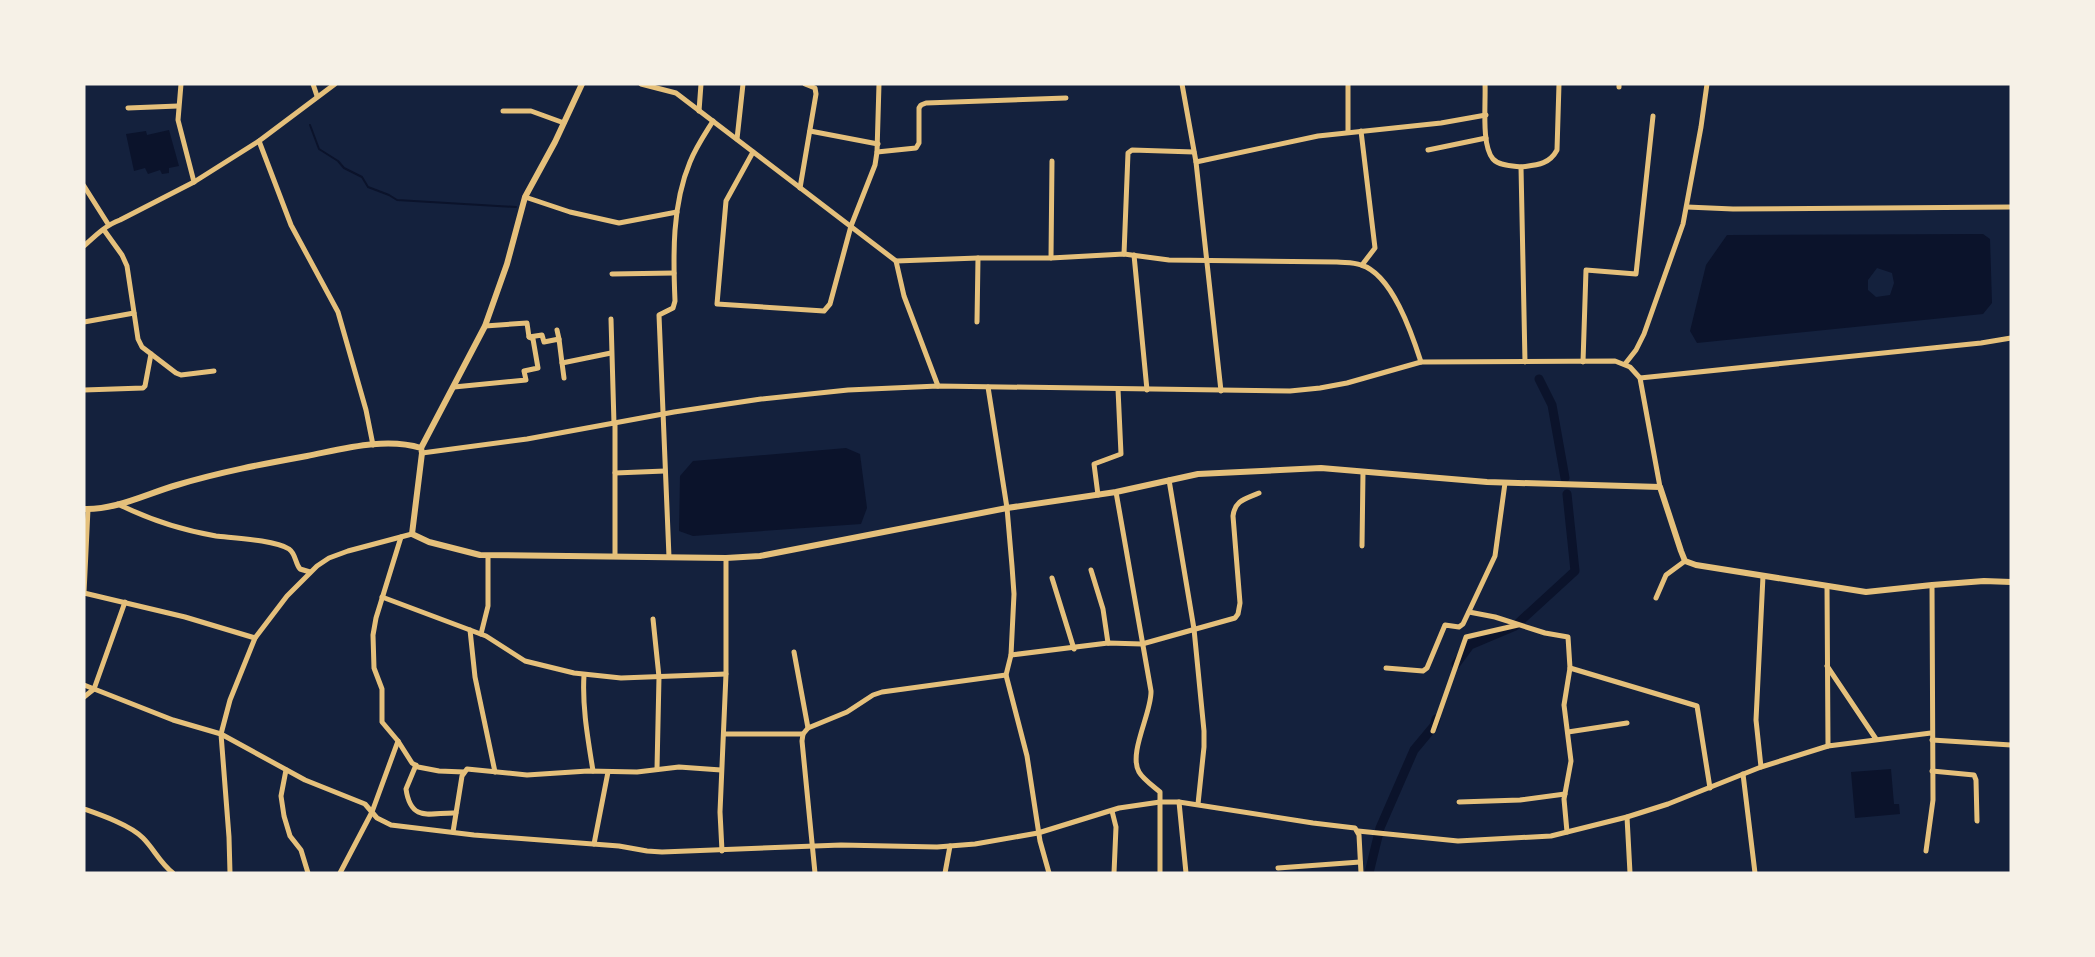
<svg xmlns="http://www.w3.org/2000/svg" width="2095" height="957" font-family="'Golos Text',sans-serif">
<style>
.water{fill:#0b132b;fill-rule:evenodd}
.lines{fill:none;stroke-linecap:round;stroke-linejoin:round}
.stream{stroke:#0b132b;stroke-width:2}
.canal{stroke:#0b132b;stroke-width:9}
.minor{stroke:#e5c07b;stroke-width:5}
.tertiary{stroke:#e5c07b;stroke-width:6}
</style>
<rect width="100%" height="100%" fill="#14213d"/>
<!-- water -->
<g class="water">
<path d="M169,130L179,166L169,168V173L162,174L160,170L148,174L145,168L134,171L126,134L146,131L147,135Z"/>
<path d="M1983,234L1990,239L1992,303L1983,314L1697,343L1690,331L1706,265L1727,235ZM1877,268L1892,273L1894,283L1890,295L1876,297L1868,290V280Z"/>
<path d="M846,448L860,454L867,508L861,524L693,536L679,531L680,476L693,461Z"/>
<path d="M1891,769L1894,804H1899L1900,814L1855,818L1851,772Z"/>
</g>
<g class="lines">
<!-- stream -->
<path class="stream" d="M310,125L319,149L338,161L344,168L362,177L368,187L389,195L397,200L516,207"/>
<!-- canal -->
<g class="canal">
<path d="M1539,379L1552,405L1565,478"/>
<path d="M1456,664L1470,645L1515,626L1575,571L1567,494"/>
<path d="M1369,873L1380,828L1414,750L1434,726L1436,719"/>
</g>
<!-- minor -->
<g class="minor">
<path d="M181,84L178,120L194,182"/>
<path d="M313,84L317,96"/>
<path d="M641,84L676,93L896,261L978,258H1051L1124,254L1169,260L1337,262C1345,263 1353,262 1361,265C1392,274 1412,334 1421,362"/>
<path d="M1182,84L1196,162L1221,391"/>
<path d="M1348,84V132"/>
<path d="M1485,84C1486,103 1481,145 1493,159C1499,166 1513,166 1521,167"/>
<path d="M1619,87V84"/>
<path d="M128,108L178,106"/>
<path d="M503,111H531L564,123"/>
<path d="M699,111L701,84"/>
<path d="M810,131L878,144"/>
<path d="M1361,131L1375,248L1362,265"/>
<path d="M737,139L743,84"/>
<path d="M259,141L291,225L338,312L366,410L373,445"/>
<path d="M1428,150L1486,138"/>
<path d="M753,152L726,201L717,304L824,311L830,304L851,226L875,165L877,152L879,84"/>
<path d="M877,152L916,148L919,143V108L921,105L926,103L1066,98"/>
<path d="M1196,162L1318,136L1441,123L1486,115"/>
<path d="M84,186L108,224"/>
<path d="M800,188L816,94L815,88L805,84"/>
<path d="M525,197L570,212L619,223L677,212"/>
<path d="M1687,207L1733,209L2011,207"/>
<path d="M104,230L122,255L127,266L138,339L142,347L176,373L181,375L214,371"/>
<path d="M84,246C95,236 106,225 120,220L194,182L259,141L335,84"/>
<path d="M1124,254L1128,153L1132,150L1194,152"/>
<path d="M1134,255L1147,390"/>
<path d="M1051,258L1052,161"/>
<path d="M896,261L904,296L938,386"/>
<path d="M612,274L674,273"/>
<path d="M611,319L614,424"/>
<path d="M84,322L134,313"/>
<path d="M977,322L978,258"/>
<path d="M557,330L559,339"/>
<path d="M529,337L542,335L544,342L559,339L562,363L611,353"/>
<path d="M1525,362L1521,167C1536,165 1549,165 1557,150L1559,84"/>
<path d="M1583,362L1586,270L1636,274L1653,116"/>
<path d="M562,363L564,378"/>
<path d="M1625,364L1636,350L1644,334L1683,224L1701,127L1707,84"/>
<path d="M1640,378L1981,343L2011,338"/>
<path d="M454,387L526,380L524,371L538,368L533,339L529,337L527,323L485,326"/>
<path d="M988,387L1007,508L1012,566L1014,594L1011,655L1006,675L1027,756L1040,841L1049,873"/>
<path d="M84,390L143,388L145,386L151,354"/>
<path d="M615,423V556"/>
<path d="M422,453L527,439L674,412L761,399L848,390L938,386L1290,391L1320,388L1347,383L1421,362L1615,361L1630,367L1640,378L1660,487"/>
<path d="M615,473L665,471"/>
<path d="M1169,480L1194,629L1204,731V747L1198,804"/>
<path d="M1116,492L1151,691C1152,712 1128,753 1139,772C1143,779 1153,786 1160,792V873"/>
<path d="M1098,495L1094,464L1121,454L1118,389"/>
<path d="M118,504C150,520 181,530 216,536C233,538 275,540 289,549C296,554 295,563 300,569L310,572"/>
<path d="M401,537L376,618L373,635L374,668L382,689V722L398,741L412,763L418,767L439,771L464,772"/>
<path d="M1362,546L1363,472"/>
<path d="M669,557L659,315L673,308L675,301C673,255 672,205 690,162C696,147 705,134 713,121"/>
<path d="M1091,570L1103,609L1108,643"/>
<path d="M1052,578L1074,649"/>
<path d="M1827,586L1828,746L1931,733"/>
<path d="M84,593L185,617L255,638"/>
<path d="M84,593L88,509"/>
<path d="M382,597L486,636L525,661L574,673L621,678L726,674"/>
<path d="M1656,598L1666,575L1685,561"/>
<path d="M1469,612L1495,617L1545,633L1568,637L1570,668L1564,705L1571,761L1564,799L1567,832"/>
<path d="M653,619L659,677L657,769"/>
<path d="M470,630L475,677L495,772"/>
<path d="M481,634L488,606V556"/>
<path d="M794,652L808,728L803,734L802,741L815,873"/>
<path d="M1011,655L1108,643L1142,644L1235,618L1238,614L1240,603L1233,516C1235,500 1245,499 1259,493"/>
<path d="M1827,666L1876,739"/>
<path d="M1386,668L1423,671L1427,668L1445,625L1459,627L1463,624L1495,556L1505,483"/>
<path d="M1570,668L1697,706L1710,788"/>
<path d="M584,675C582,707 588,739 593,771"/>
<path d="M84,685L173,720L221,734L305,780L365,804L377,818L391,825L474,835L619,846L647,851L662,852L841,845L937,847L975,844L1038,833L1119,808L1160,802H1179L1313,823L1355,828L1359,835L1361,873"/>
<path d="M84,697L94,689L125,602"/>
<path d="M808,728L847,712L873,695L882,692L1006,675"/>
<path d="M1433,731L1466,637L1518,625"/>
<path d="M1568,732L1627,723"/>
<path d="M724,734H803"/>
<path d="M1932,740L2011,745"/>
<path d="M416,765L406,789C411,824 432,812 456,813"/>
<path d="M1761,767L1756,720L1763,576"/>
<path d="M286,770L281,796L284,816L290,836L301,850L308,873"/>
<path d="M1932,771L1974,775L1976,780L1977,821"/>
<path d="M1743,774L1755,873"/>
<path d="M1179,802L1186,873"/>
<path d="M1459,802L1520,800L1565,794"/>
<path d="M84,809C101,815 130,825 143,838C154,849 160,863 173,873"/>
<path d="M1112,811L1116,827L1114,873"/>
<path d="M1627,817L1630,873"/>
<path d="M1358,831L1458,841L1551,836L1627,817L1668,804L1761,767L1828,746"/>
<path d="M453,832L462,776L467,769L527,775L588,771L637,772L679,767L721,770"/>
<path d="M594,844L608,772"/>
<path d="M722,851L720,812L726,674V558"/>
<path d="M1926,851L1933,800L1932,585"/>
<path d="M1278,868L1360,862"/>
<path d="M230,873L229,837L221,734L230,700L255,638L287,596L317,566L329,558L348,551L412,534"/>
<path d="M340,873L372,812L398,741"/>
<path d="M945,873L950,846"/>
</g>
<!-- tertiary -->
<g class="tertiary">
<path d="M421,448L485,326L507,264L525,197L555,142L582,84"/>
<path d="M84,509C116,510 146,494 177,485C220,472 263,464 307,456C343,449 385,437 421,448L422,453L412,534L429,542L480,555L726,558L760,556L1007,508L1116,492L1198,474L1321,468L1487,482L1660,487L1681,551L1685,561L1696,565L1866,592L1932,585L1984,581L2011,582"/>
</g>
</g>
<!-- border -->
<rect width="2095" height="957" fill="none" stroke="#f6f1e7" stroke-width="171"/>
</svg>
